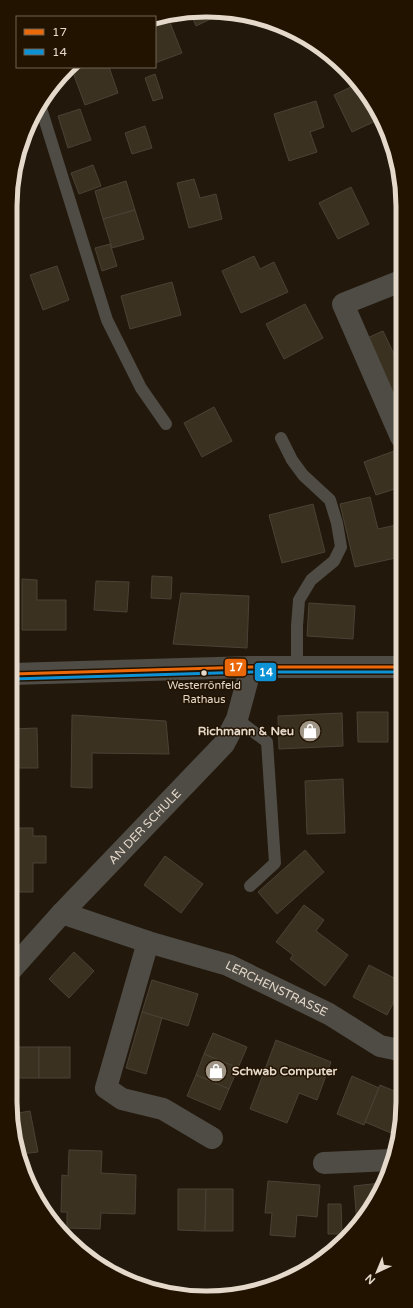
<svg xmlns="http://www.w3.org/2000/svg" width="413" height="1308" font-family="'Varela Round',sans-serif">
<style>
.building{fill:#3b3120;stroke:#4a4236}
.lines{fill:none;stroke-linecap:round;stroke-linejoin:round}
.lane{stroke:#4f4b45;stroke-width:12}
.street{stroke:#4f4b45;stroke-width:22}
.bus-1-casing{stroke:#221200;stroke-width:6}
.bus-2-casing{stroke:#221200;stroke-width:6}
.bus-1{stroke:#eb690a;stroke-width:3}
.bus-2{stroke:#0d92d6;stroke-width:3}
.bus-dot{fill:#e4d9ca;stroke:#221200;stroke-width:1.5}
.labels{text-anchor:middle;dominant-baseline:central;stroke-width:3;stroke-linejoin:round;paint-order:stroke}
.bus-label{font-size:11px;fill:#e4d9ca;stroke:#221200}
.poi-label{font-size:12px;font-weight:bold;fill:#e4d9ca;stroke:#221200;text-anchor:end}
.street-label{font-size:12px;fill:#e4d9ca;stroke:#221200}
.rim{fill:none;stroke:#e4d9ca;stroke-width:5}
.line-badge{stroke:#221200;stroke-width:1.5}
.badge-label{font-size:11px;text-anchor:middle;font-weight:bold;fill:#fff}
</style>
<rect width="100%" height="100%" fill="#22190c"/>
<!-- building -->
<g class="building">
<path d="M191,14H221L196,26Z"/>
<path d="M167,15L182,53L155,63V19Z"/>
<path d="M81,67H109L118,93L85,105L72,70Z"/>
<path d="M155,74L163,98L153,101L145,78Z"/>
<path d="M357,84L382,118L352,132L334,95Z"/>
<path d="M316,101L324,127L310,132L317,152L289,161L274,114Z"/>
<path d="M80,109L91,140L68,148L58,116Z"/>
<path d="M145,126L152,148L132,154L125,133Z"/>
<path d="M93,165L101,186L79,194L71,173Z"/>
<path d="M194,179L200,198L216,194L222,219L189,228L177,183Z"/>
<path d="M126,181L135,210L103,219L95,191Z"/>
<path d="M351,187L369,224L338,239L319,203Z"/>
<path d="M135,210L144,239L112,248L103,219Z"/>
<path d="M110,244L117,266L102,271L95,248Z"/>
<path d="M254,256L260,269L274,262L288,292L241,313L222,271Z"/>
<path d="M57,266L69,300L43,310L30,275Z"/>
<path d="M172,282L181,315L130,329L121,296Z"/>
<path d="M305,304L323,338L284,359L266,324Z"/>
<path d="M383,331L401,369V410L365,339Z"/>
<path d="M214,407L232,441L202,457L184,423Z"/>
<path d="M397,450L401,460V487L376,495L364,462Z"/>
<path d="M370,497L378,529L401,524L400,557L355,567L340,504Z"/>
<path d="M313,504L325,552L282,563L269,515Z"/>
<path d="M152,576L172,577L171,599L151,598Z"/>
<path d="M22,579L37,580V600H66V630H22Z"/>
<path d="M96,581L129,582L127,612L94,610Z"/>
<path d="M400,585V611L398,586Z"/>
<path d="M181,593L249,596L247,648L173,644Z"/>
<path d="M309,603L355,606L353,639L307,636Z"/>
<path d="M357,712H388V742H358Z"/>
<path d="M342,713L343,746L279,749L278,716Z"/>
<path d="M72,715L166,721L169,754L92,753V788L71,787Z"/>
<path d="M37,728L38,768H11L12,729Z"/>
<path d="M343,779L345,833L307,834L305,781Z"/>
<path d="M11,828H33V836H46V863H33V892H11Z"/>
<path d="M305,850L324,872L277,914L258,892Z"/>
<path d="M165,856L203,884L181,913L144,885Z"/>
<path d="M304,905L324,920L316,931L348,955L325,986L290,959L293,955L276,942Z"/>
<path d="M74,952L94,971L69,998L49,979Z"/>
<path d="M369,965L400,981V990L387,1015L353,997Z"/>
<path d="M152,980L198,994L188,1026L142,1012Z"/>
<path d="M142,1012L162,1018L146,1074L126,1068Z"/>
<path d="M213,1033L247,1047L238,1068L204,1054Z"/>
<path d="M276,1040L331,1062L317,1100L299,1093L287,1123L250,1109Z"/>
<rect x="10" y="1047" width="29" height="31"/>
<rect x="39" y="1047" width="31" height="31"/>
<path d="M204,1054L238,1068L229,1089L196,1075Z"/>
<path d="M196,1075L229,1089L220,1110L187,1096Z"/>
<path d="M352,1076L379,1088L364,1125L337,1114Z"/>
<path d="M380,1085L399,1093V1113L391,1133L365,1122Z"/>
<path d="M30,1111L38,1152L21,1154L12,1114Z"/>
<path d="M69,1150L102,1151L101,1173L136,1175L135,1214L101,1213L100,1229L67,1228V1212H61L62,1175L68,1176Z"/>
<path d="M268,1181L320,1185L317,1217L297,1215L295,1237L270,1235L272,1213H265Z"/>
<path d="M381,1183L370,1211L357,1224L354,1186Z"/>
<path d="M178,1189H206L205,1231L178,1230Z"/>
<path d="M206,1189H233V1231H205Z"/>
<path d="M328,1204H341L342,1234H328Z"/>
</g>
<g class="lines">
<!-- lane -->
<g class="lane">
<path d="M40,105L107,320L141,388L166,424"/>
<path d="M281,438L292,460L303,475L330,500L337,523L341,547L334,561L311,580L299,600L297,626V667"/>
<path d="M237,719L267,742L275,863L250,886"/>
</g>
<!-- street -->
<g class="street">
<path d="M401,437L343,304L401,281"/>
<path d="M12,674L251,667H400"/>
<path id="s1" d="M62,913L148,942L228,965L329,1014L380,1046L399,1050"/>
<path d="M148,942L106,1088L122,1099L163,1109L212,1138"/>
<path id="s2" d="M11,970L62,913L224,744L237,719L251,667"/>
<path d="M324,1163L391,1160"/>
</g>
<!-- bus-1 casing -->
<g class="bus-1-casing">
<path id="bus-1" d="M12,674L251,667H400"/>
</g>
<!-- bus-2 casing -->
<g class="bus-2-casing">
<path id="bus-2" d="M12,679L251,672H400"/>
</g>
<!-- bus-1 -->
<use href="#bus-1" class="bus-1"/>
<!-- bus-2 -->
<use href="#bus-2" class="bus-2"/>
</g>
<!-- icons -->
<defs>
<g id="shop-disc" transform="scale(1.15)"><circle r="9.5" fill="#a09688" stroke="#221200"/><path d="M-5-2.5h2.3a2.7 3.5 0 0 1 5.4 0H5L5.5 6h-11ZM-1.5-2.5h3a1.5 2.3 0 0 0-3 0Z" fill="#fff"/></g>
</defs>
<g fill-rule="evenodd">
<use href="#shop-disc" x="310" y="731"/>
<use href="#shop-disc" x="216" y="1071"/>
</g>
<!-- markers -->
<circle class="bus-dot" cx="204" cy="673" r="3.5"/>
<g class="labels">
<!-- bus labels -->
<g class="bus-label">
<text x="204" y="685">Westerrönfeld<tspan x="204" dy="14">Rathaus</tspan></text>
</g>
<!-- poi labels -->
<g class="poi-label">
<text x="294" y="731">Richmann &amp; Neu</text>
<text x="232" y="1071" text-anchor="start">Schwab Computer</text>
</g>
<!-- street labels -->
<g class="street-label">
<text stroke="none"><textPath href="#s2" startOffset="196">AN DER SCHULE</textPath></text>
<text stroke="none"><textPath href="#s1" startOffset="228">LERCHENSTRASSE</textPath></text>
</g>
</g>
<!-- crop -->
<path d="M0 0H413V1308H0ZM206 17H207A189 189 0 0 1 396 206V1102A189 189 0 0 1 207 1291H206A189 189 0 0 1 17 1102V206A189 189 0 0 1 206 17Z" fill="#221200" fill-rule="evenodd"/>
<path class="rim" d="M206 17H207A189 189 0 0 1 396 206V1102A189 189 0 0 1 207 1291H206A189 189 0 0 1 17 1102V206A189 189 0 0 1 206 17Z"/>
<g class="line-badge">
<rect x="224" y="658" width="23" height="19" rx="4" fill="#eb690a"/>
<rect x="254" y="662" width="23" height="20" rx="4" fill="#0d92d6"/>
</g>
<g class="badge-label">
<text x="236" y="671">17</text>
<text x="266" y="676">14</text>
</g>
<!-- legend -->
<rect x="16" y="16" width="140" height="52" fill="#221200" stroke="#706251"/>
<rect x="24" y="29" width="20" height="6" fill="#eb690a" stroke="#706251"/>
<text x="52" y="36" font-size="12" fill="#e4d9ca">17</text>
<rect x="24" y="49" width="20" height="6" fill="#0d92d6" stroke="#706251"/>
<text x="52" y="56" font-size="12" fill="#e4d9ca">14</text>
<!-- north arrow -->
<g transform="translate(377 1272) rotate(224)" stroke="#221200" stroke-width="3" paint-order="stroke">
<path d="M0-3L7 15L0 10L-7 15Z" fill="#e4d9ca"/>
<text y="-6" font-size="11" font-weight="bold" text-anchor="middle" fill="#e4d9ca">N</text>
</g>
</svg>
